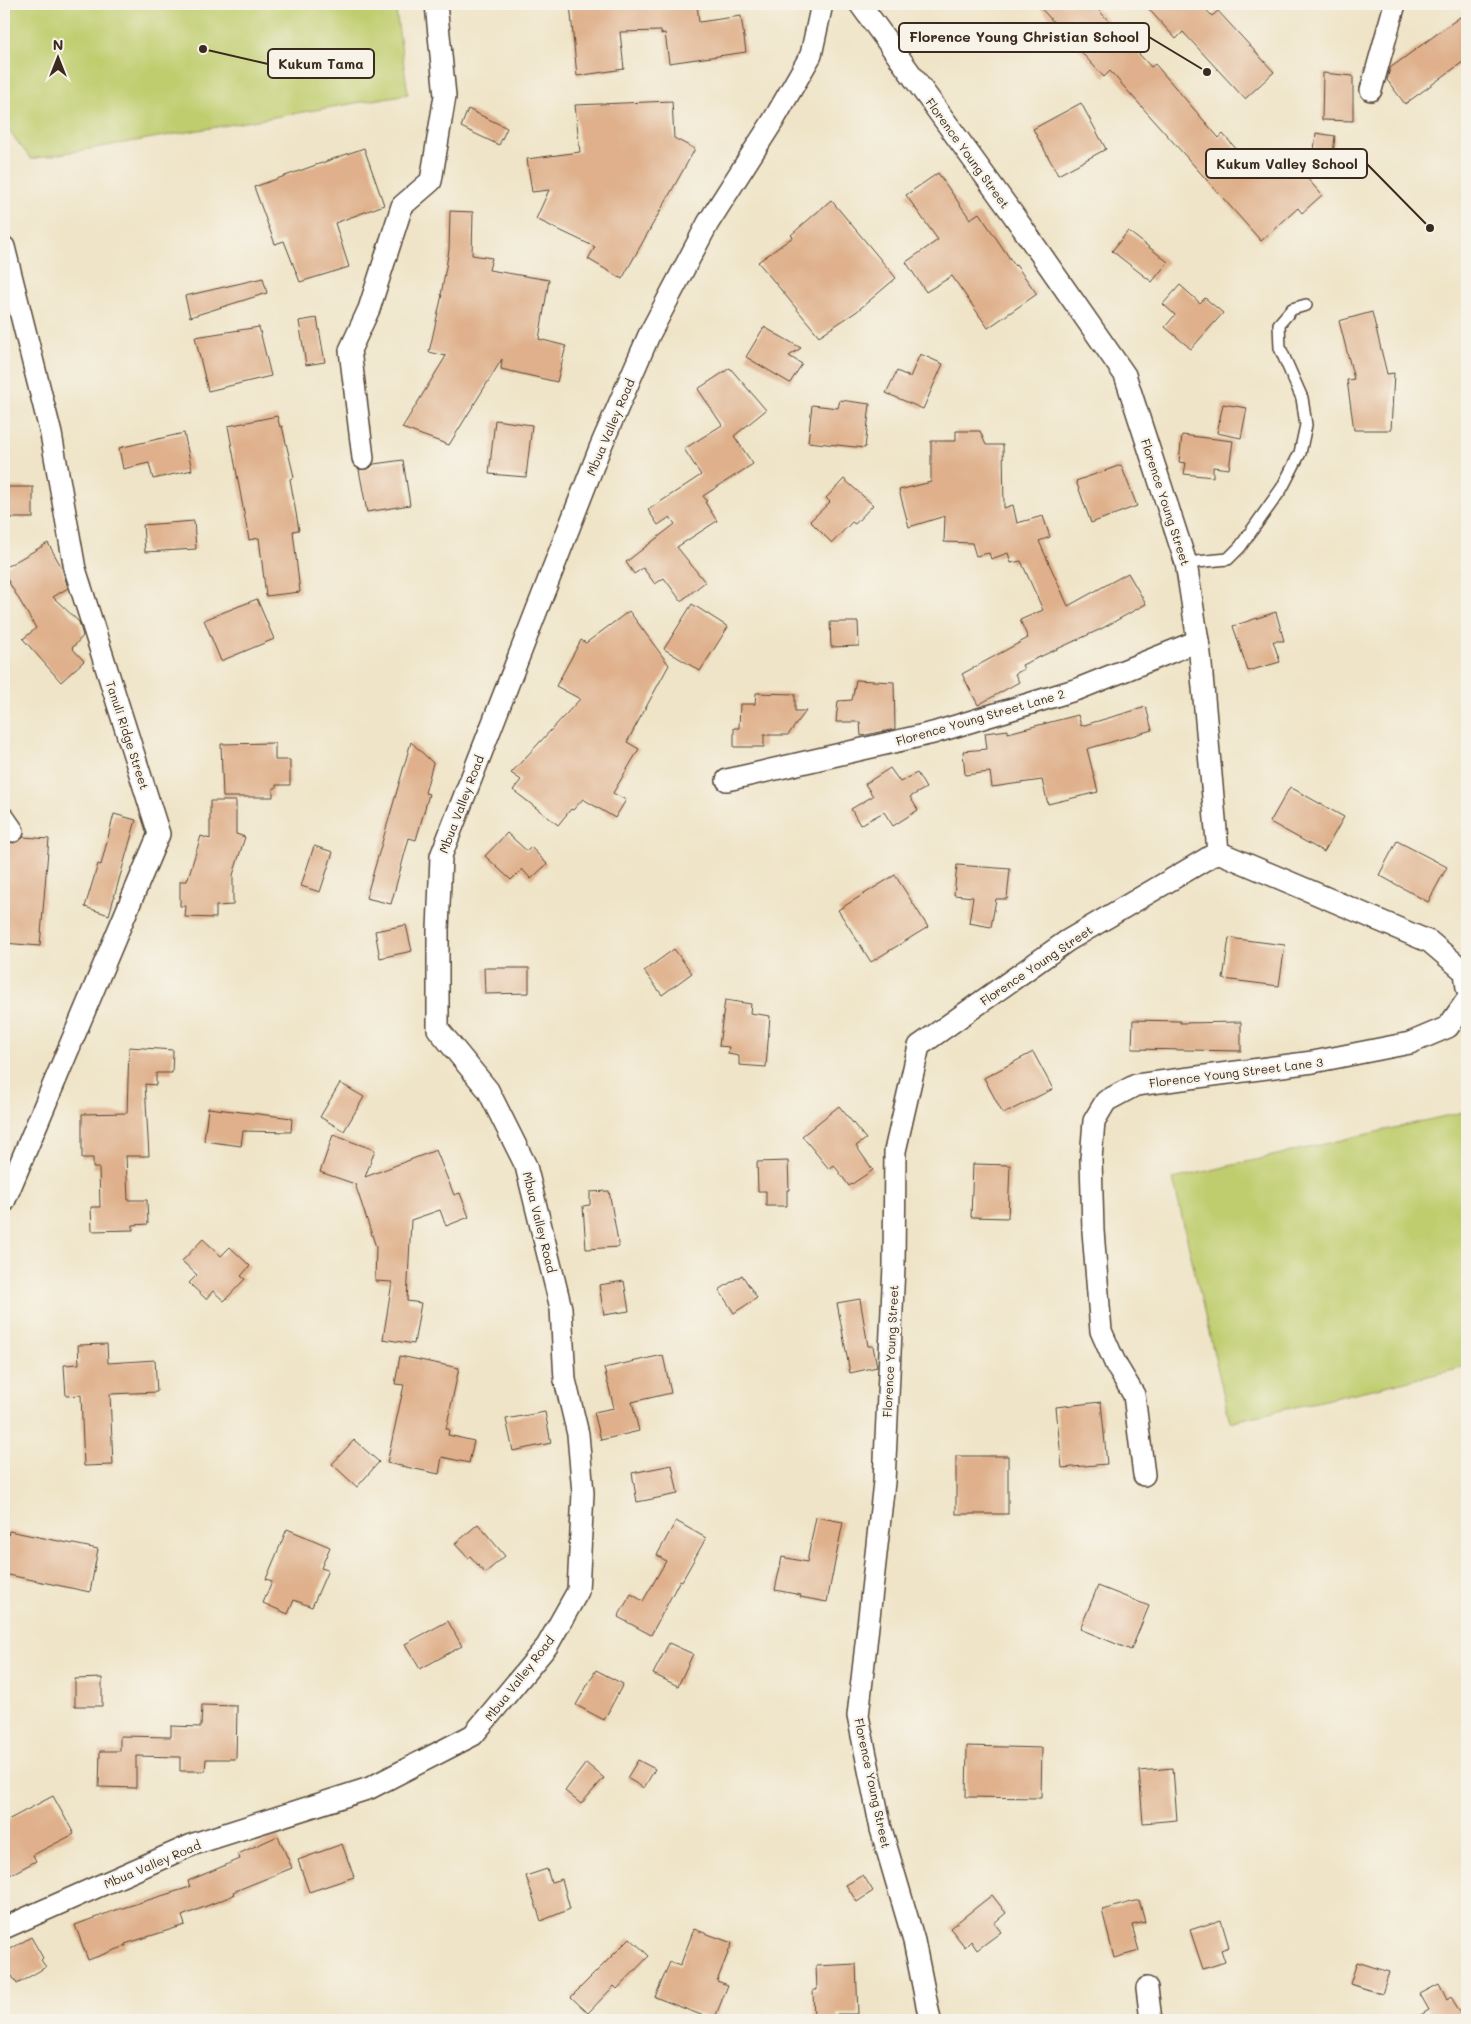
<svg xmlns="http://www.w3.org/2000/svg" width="1471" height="2024" font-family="Mali,sans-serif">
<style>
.green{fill:#c0cd6e;stroke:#7e7c46}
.building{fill:#dfb08b}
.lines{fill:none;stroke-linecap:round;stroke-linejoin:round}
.service-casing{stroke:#564637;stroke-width:14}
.minor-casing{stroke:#564637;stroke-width:24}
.service{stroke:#fff;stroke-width:11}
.minor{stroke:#fff;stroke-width:21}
.labels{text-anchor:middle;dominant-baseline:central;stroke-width:4.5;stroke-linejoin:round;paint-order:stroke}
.street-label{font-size:12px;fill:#3b2a1e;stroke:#f7f3e8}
.leader{fill:none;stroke:#3b2a1e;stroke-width:2}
.callout-dot{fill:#3b2a1e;stroke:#f7f3e8;stroke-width:2}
.callout{fill:#f7f3e8;stroke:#3b2a1e;stroke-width:2}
.callout-label{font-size:14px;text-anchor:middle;font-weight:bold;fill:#3b2a1e}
</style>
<rect width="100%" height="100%" fill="#f7f3e8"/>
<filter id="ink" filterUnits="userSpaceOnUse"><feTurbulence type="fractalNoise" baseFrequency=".02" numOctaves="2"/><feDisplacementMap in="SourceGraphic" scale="10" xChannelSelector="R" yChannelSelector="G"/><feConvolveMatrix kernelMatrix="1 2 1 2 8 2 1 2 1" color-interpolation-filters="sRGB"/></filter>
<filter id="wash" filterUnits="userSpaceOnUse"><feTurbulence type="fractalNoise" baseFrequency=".0096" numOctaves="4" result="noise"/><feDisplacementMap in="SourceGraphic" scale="20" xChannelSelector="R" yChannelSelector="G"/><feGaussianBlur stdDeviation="1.12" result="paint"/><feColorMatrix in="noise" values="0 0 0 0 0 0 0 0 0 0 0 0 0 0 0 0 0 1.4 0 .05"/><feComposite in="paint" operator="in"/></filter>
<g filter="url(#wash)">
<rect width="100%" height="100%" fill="#efe4c7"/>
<!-- green -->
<g class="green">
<path d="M4,4H395L408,94L31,159L4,125Z"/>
<path d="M1467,1111V1367L1230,1422L1173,1179Z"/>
</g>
<g id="blocks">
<!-- building -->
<g class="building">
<path d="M570,4H697L699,22L741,16L746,52L669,63L665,33L661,34V31L620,32L624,69L577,76Z"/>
<path d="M1037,4H1093L1151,67L1155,64L1219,138L1223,134L1252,167L1263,158L1275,172L1290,159L1322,195L1302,213L1298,208L1261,241L1110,71L1104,77Z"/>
<path d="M1144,4H1201L1212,16L1218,11L1274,72L1245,99L1183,32L1176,39Z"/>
<path d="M1467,12V59L1405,104L1387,80L1390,68Z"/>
<path d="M1323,73L1353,76V121L1322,120Z"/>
<path d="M672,101L674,138L695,149L622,279L588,259L595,247L536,219L549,190L532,192L527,159L580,152L575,105Z"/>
<path d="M1081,103L1106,149L1058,175L1033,129Z"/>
<path d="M468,109L507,128L499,145L461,127Z"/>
<path d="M1316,133L1335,136L1332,163L1313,160Z"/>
<path d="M364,148L384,205L335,223L349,267L300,282L284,241L275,244L254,187Z"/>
<path d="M938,173L970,219L979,213L1015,266L1016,265L1037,294L988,328L952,276L926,292L906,262L938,240L906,195Z"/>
<path d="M831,200L896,278L856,312L819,336L758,262L793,237L791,235Z"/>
<path d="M450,211L473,212L472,255L492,258L489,270L549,280L539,339L566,346L557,382L501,369L502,359L449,445L402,428L446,356L429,352L442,295H441L449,250Z"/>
<path d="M1128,231L1168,262L1152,282L1112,251Z"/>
<path d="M263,278L267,293L190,317L185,296Z"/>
<path d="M1180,285L1200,303L1205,298L1223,313L1191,349L1165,327L1175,315L1163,304Z"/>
<path d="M1372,312L1387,374L1394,373L1391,430H1354L1347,380L1354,379L1339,321Z"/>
<path d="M317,318L325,362L306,365L299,321Z"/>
<path d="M259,327L271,376L208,391L195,337Z"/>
<path d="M764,327L801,348L789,356L802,364L790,383L746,357Z"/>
<path d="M920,354L943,364L923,409L886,393L897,371L910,377Z"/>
<path d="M730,368L766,410L734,436L753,464L703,496L707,501L705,502L717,521L677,547L705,582L681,601L664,578L655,584L643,568L634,574L626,562L675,524L670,517L658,525L648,510L701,475L684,449L722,425L698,389Z"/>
<path d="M840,400L870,404L865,448L808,442L812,405L838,408Z"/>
<path d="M1223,404L1247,408L1241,438L1217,433Z"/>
<path d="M277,416L280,427L282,426L294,477L290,479L299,530L293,531L300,592L266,596L259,538L249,540L228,426Z"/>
<path d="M495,420L532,425L526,477L489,474Z"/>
<path d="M956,431H980L986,445H1003L1004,508L1013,505L1017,523L1043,516L1050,537L1039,541L1068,606L1128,573L1146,604L1101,629L1022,665L1024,669L1015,674L1019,682L978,705L962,674L1028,638L1020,620L1043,610L1021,561L1011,563L1008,553L991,559L989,553L976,556L972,543L944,542L945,516L909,527L899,490L931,482V441H956Z"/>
<path d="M184,433L192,470L153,479L149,463L123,469L119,448Z"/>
<path d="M1182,435L1233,441L1229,469L1213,467V477L1184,474L1186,463L1179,462Z"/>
<path d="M403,460L410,505L367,512L359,470L370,468L374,464Z"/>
<path d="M1121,465L1137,506L1091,523L1076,481Z"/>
<path d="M844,479L873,505L855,524L852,522L832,543L810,521L830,502L826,498Z"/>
<rect x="4" y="487" width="29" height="31"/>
<path d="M194,521L196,549L145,552L143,525Z"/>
<path d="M48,543L62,568L68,588L53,597L79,622L83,636L72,648L84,661L61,682L23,639L36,628L4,574V568Z"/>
<path d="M257,599L274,639L221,661L204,620Z"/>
<path d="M692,604L728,627L700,671L664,649Z"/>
<path d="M629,611L669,665L627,742L639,749L613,793L626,800L615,818L583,799L573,810L571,809L558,825L513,790L521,780L511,773L580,699L556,686L581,640L586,643Z"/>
<path d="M1276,612L1284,641H1273L1280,662L1248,671L1233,626Z"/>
<path d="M830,622H858L859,646L831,647Z"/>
<path d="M856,680L894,682L895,729L861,736L860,722H836L838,701L852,700Z"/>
<path d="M756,693L795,694V711H806L788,735H764V747H734V728H739L740,704H755Z"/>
<path d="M1146,707L1152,730L1087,749L1098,792L1048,804L1042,780L992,787L990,772L965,775L963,751L987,749L985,733L1008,730V733L1078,715L1081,726Z"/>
<path d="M411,742L433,763L425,793L429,794L416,840L409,838L391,904L366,898Z"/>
<path d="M275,743V760H290V785H276V788H273V797H223L221,744Z"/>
<path d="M890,768L900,782L917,773L926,788L910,797L918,810L893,826L884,812L860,825L851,809L873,796L865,784Z"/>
<path d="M1290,787L1344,817L1324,852L1270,822Z"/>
<path d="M210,801H236V834L245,837L233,875V905L216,906V918L185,917L186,906H180V881H187L201,836L210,839Z"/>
<path d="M114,814L136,820L109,915L85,907L98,864L101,865Z"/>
<path d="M507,833L527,851L531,847L547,864L531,879L522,869L511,880L485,856Z"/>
<path d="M24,837L49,839L40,946L4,943V839L8,842L14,843Z"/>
<path d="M1397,841L1447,867L1428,902L1379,875Z"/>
<path d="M314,846L333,852L320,892L301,886Z"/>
<path d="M957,865L1010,869L1007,899H996L991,927L969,923L973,897L954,895Z"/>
<path d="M895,875L928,927L871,962L838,910Z"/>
<path d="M406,925L412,951L380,958L375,931Z"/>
<path d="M1229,938L1285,945L1279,986L1223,979Z"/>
<path d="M674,949L692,973L662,995L644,971Z"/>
<path d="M484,968H529V993L485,994Z"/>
<path d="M725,1000L751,1004L750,1013L770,1016L766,1067L739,1065V1056L728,1054L729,1047L719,1046Z"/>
<path d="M1133,1020L1180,1021V1023L1241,1022V1051L1132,1049Z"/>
<path d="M129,1047L173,1050L172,1073H156V1085L145,1084L149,1156H126L128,1200H147L148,1224L133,1225V1230L92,1231L91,1207H100L99,1168H93V1158H82V1114L127,1113Z"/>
<path d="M1033,1052L1053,1089L1003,1114L984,1078Z"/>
<path d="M340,1083L364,1097L344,1131L320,1117Z"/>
<path d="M839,1106L866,1139L856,1146L873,1170L849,1186L834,1165L829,1169L802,1136Z"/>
<path d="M208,1108L292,1118L291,1132L243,1131L241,1146L204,1141Z"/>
<path d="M333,1135L375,1150L365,1177L436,1150L454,1195L460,1193L469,1217L446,1226L440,1210L411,1220L407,1301L421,1303L414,1344L383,1339L392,1282L375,1281L376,1247L355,1184L320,1172Z"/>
<path d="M788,1161L789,1190H787V1206H766V1191H758L757,1162Z"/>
<path d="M973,1164L1010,1165L1008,1218L971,1217Z"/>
<path d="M609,1191L619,1247L586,1249L583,1206L590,1205V1192Z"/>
<path d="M203,1239L221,1256L230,1247L250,1266L241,1276L245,1279L224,1301L213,1291L206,1299L189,1283L197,1275L182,1261Z"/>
<path d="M742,1275L757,1298L734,1313L719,1290Z"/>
<path d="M624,1281L629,1311L604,1315L599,1285Z"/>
<path d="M860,1299L868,1346H873L877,1367L850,1373L837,1303Z"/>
<path d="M107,1344L108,1363L155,1360L157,1392L110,1394L113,1465L84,1466L81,1395L66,1396L64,1365L79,1364L78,1345Z"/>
<path d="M663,1355L671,1393L632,1402L639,1431L601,1440L594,1412L614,1408L604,1368Z"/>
<path d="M400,1356L459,1368L446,1429H449L448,1435L474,1441L469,1463L442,1457L439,1474L387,1463L404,1385L395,1384Z"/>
<path d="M1101,1402L1107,1464L1062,1468L1056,1407Z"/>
<path d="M545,1412L551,1443L513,1451L506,1419Z"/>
<path d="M354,1440L379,1462L357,1487L332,1464Z"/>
<rect x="956" y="1456" width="52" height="58"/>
<path d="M672,1465L678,1494L637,1502L632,1473Z"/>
<path d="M816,1517L843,1522L827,1602L800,1597L801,1595L775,1590L782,1557L807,1562Z"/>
<path d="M676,1521L706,1538L682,1581L680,1580L651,1635L618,1617L631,1594L643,1601L666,1561L657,1555Z"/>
<path d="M478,1524L505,1556L485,1573L470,1556L468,1558L455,1544Z"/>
<path d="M287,1529L330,1547L321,1568L328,1570L312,1607L294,1600L288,1614L263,1603L272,1581L266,1579Z"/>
<path d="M9,1531L98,1549L90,1592L4,1574V1554Z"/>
<path d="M1098,1586L1149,1606L1131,1650L1080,1629Z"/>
<path d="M448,1621L462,1646L420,1669L405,1644Z"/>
<path d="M669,1643L693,1654L678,1686L653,1674Z"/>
<path d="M596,1670L623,1684L604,1720L576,1705Z"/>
<path d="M102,1678V1706H75V1679Z"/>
<path d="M202,1705L237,1706L236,1759H206L205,1771H180V1757L136,1756V1788L99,1787L100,1751H120V1736L171,1737V1726L201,1727Z"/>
<path d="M967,1746L1042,1748L1041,1798L966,1797Z"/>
<path d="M638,1760L655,1769L644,1788L627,1778Z"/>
<path d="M586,1763L604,1778L581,1804L565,1791Z"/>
<path d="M1173,1768L1177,1820L1143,1823L1139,1771Z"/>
<path d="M53,1796L74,1834L33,1855L36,1861L4,1878V1822Z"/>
<path d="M278,1836L292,1868L233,1892L234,1895L182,1916L185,1925L125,1944L126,1946L88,1960L75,1925L113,1911L190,1887L188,1881L240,1859L238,1854Z"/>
<path d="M342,1844L354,1877L309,1892L298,1860Z"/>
<path d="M547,1869L551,1882L562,1879L570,1909L541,1921L526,1876Z"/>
<path d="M863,1875L873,1891L857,1902L846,1885Z"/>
<path d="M992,1895L1006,1913L994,1923L1001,1932L977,1950L971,1941L965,1947L950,1928Z"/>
<path d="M1139,1900L1145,1922L1132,1925L1139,1951L1114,1958L1102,1910Z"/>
<path d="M1221,1920L1229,1947L1221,1950L1225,1962L1203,1969L1190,1930Z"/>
<path d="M694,1929L732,1943L717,1981L728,1985L714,2020L655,1997L670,1962L680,1966Z"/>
<path d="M31,1937L43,1958L41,1960L46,1967L17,1984L12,1976L4,1982V1953Z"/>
<path d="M630,1938L649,1956L617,1989L614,1986L588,2013L571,1997Z"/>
<path d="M1357,1962L1389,1972L1382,1994L1350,1984Z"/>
<path d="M856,1964L858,2014H837V2020H814L813,1990H817L816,1966Z"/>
<path d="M1439,1984L1447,2000L1451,1997L1465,2020H1412L1429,2010L1420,1994Z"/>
</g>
</g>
</g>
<g filter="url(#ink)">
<use href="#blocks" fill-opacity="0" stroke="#564637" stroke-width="1"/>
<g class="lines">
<!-- service casing -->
<g class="service-casing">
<path id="service" d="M1186,563L1228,559L1240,547L1282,488L1300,453L1306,425L1302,398L1280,348L1279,324L1292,309L1306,305"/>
</g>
<!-- minor casing -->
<g class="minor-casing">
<g id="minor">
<path d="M860,4L1012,213L1125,375L1186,563L1200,654L1218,852"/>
<path d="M1371,90L1395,4"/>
<path d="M4,247L51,434L75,569L159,834L4,1202"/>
<path d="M363,458L350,350L369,309L402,206L431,181L445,96L436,4"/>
<path d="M727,780L933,733L1078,689L1198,641"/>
<path d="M4,818L13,831"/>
<path d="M1218,852L1430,942L1465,972L1467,988"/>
<path d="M1144,1475L1134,1395L1116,1365L1101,1331L1093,1231L1091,1159L1094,1121L1106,1101L1136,1085L1313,1062L1410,1043L1448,1027L1467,1000"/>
<path d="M4,1928L194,1844L370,1788L473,1735L547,1646L578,1591L583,1493L578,1434L565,1380L561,1308L526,1166L488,1090L438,1029V930L441,856L600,448L649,335L708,223L773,121L811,55L822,4"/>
<path d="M1147,1988L1151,2020"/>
<path d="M930,2020L914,1941L881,1829L858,1716L884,1482L894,1266L895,1151L919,1046L1067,941L1218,852"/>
</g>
</g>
<!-- service -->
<use href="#service" class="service"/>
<!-- minor -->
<use href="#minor" class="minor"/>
</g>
</g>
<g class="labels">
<!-- street labels -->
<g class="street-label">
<text transform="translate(968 153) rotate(54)">Florence Young Street</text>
<text transform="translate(610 427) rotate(-67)">Mbua Valley Road</text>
<text transform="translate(1166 502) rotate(72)">Florence Young Street</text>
<text transform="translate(980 717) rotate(-16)">Florence Young Street Lane 2</text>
<text transform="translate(128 735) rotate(72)">Tanuli Ridge Street</text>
<text transform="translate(461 804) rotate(-69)">Mbua Valley Road</text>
<text transform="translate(1036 965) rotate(-34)">Florence Young Street</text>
<text transform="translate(1236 1072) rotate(-7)">Florence Young Street Lane 3</text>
<text transform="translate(540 1222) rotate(76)">Mbua Valley Road</text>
<text transform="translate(890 1351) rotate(-87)">Florence Young Street</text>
<text transform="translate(519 1678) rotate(-52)">Mbua Valley Road</text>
<text transform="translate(873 1783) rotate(78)">Florence Young Street</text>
<text transform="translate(152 1864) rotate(-23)">Mbua Valley Road</text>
</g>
</g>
<!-- callouts -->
<path class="leader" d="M1207 72L1149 37M203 49L268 64M1430 228L1367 164"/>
<g class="callout-dot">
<circle cx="1207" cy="72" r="5"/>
<circle cx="203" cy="49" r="5"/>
<circle cx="1430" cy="228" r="5"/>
</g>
<g class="callout">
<rect x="899" y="23" width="250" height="29" rx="5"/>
<rect x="268" y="49" width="106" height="29" rx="5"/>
<rect x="1206" y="149" width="161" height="29" rx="5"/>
</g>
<g class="callout-label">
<text x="1024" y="42">Florence Young Christian School</text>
<text x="321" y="69">Kukum Tama</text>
<text x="1287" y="169">Kukum Valley School</text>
</g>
<!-- margin -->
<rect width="1471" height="2024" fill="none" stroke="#f7f3e8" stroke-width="20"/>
<!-- north arrow -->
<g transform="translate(58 58)" stroke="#f7f3e8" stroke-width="4" paint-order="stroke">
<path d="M0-4L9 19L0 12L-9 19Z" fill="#3b2a1e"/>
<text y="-8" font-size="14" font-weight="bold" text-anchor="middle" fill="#3b2a1e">N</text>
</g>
</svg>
